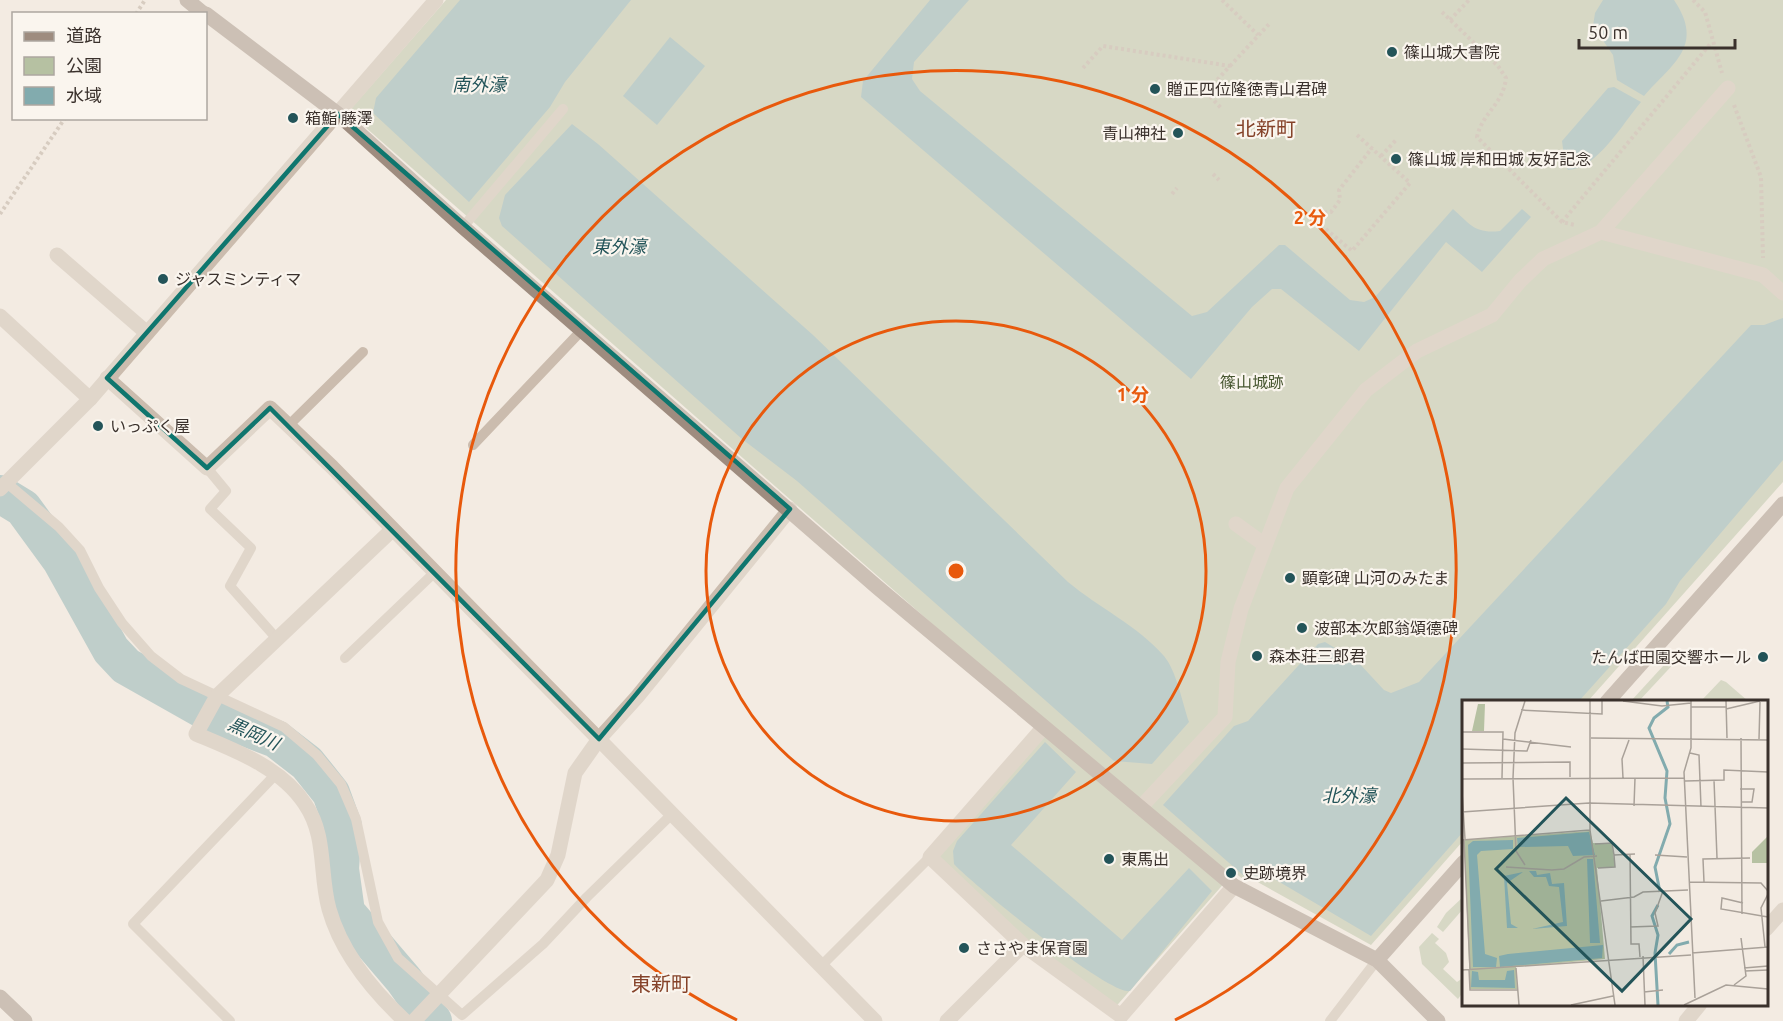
<svg xmlns="http://www.w3.org/2000/svg" width="1783" height="1021" font-family="Ubuntu,'Noto Sans JP',sans-serif">
<style>
.green{fill:#b6c1a2}
.water{fill:#82abae}
.lines{fill:none;stroke-linecap:round;stroke-linejoin:round}
.river{stroke:#82abae;stroke-width:38}
.path{stroke:#b6a698;stroke-width:4;stroke-dasharray:3 3;stroke-linecap:butt}
.lane{stroke:#cbbcae;stroke-width:10}
.street{stroke:#cbbcae;stroke-width:15}
.secondary{stroke:#9e8c7f;stroke-width:15}
.marked{fill:none;stroke:#0f766e;stroke-width:4.5;stroke-linejoin:round}
.ring{fill:none;stroke:#e8590c;stroke-width:3}
.poi-dot{fill:#235459;stroke:#faf5ee;stroke-width:2}
.labels{text-anchor:middle;dominant-baseline:central;stroke-width:4.5;stroke-linejoin:round;paint-order:stroke}
.poi-label{font-size:16px;fill:#3a312c;stroke:#faf5ee;text-anchor:start}
.park-label{font-size:16px;fill:#485731;stroke:#faf5ee}
.water-label{font-size:18px;font-style:italic;fill:#235459;stroke:#faf5ee}
.quarter-label{font-size:20px;fill:#854229;stroke:#faf5ee}
.inset-river{fill:none;stroke:#82abae;stroke-width:3}
.inset-road{fill:none;stroke:#a9a199;stroke-width:1.5}
.view{fill:#235459;fill-opacity:0.15;stroke:#235459;stroke-width:3}
.inset-edge{fill:none;stroke:#3a312c;stroke-width:3}
.centre{fill:#e8590c;stroke:#faf5ee;stroke-width:3}
.ring-label{font-size:18px;text-anchor:middle;font-weight:bold;fill:#e8590c;stroke:#faf5ee;stroke-width:4.5;stroke-linejoin:round;paint-order:stroke}
</style>
<rect width="100%" height="100%" fill="#f3ebe2"/>
<!-- green -->
<g class="green">
<path d="M446,0H1783V482L1588,701L1464,702L1463,841L1371,945L1254,880H1244L1234,872L1112,1011L930,858L1050,727L348,112Z"/>
<path d="M1675,653L1679,658L1639,701H1631Z"/>
<path d="M1721,680L1726,682L1748,701H1701Z"/>
<path d="M1463,897V909L1443,932L1437,927L1446,913Z"/>
<path d="M1432,933L1439,939L1435,943L1446,953L1449,962L1443,969L1457,982L1463,978V992L1458,999L1422,964L1419,947Z"/>
</g>
<!-- water -->
<g class="water">
<path d="M460,0H631L565,82L550,107L469,202L373,113L376,98Z"/>
<path d="M930,0H969L914,62L912,79L920,91L1192,316L1207,312L1279,245H1285L1350,300L1364,302L1375,297L1453,209C1470,224 1475,234 1500,231L1522,209L1531,217L1482,272L1446,242L1359,351L1281,289H1272L1252,307L1191,379L861,97L863,81Z"/>
<path d="M1603,0H1674C1705,46 1673,63 1644,96L1617,80L1613,55L1593,26L1595,13Z"/>
<path d="M670,37L705,66L657,125L623,96Z"/>
<path d="M1614,87L1641,102C1623,123 1597,169 1568,170L1565,164L1562,141L1608,88Z"/>
<path d="M572,124L598,144L813,335L1068,582C1098,607 1138,626 1164,656C1177,672 1182,702 1189,722L1152,764L1114,761L797,481L742,439L502,226L499,218L505,195Z"/>
<path d="M1783,318V460L1680,581L1666,604L1579,701L1464,702L1463,832L1371,936L1271,877L1244,876L1163,805L1234,726L1248,721L1318,644L1325,642L1358,662L1384,690L1391,693L1419,682L1751,325H1764Z"/>
<path d="M1045,742L1076,772L1011,845L1122,940L1189,868L1212,891L1130,991C1110,996 972,884 954,864L953,851L957,841Z"/>
</g>
<g class="lines">
<!-- river -->
<path class="river" d="M0,494L23,508L61,560L111,650L126,666L211,714L276,739L307,763L331,793L343,826L340,869L346,912L404,980L433,1021"/>
<!-- path -->
<g class="path">
<path d="M1222,0L1258,35"/>
<path d="M1693,0L1705,12L1722,73"/>
<path d="M1442,12L1498,66L1506,78C1503,105 1482,113 1477,137L1562,222L1575,225"/>
<path d="M136,14L145,0"/>
<path d="M1450,20L1469,0"/>
<path d="M1230,66L1270,23"/>
<path d="M1083,68L1103,46L1230,66L1204,94"/>
<path d="M1206,92L1221,108"/>
<path d="M1734,105L1761,177L1763,258"/>
<path d="M1357,135L1410,183L1352,251L1315,220L1320,213L1331,212L1340,200L1339,190L1372,148"/>
<path d="M1381,156L1397,139"/>
<path d="M1213,174L1219,180"/>
<path d="M1172,194L1177,188"/>
<path d="M0,214L65,118"/>
<path d="M1562,222L1711,43"/>
</g>
<!-- lane -->
<g class="lane">
<path d="M463,227L563,109"/>
<path d="M289,425L363,352"/>
<path d="M473,445L582,330"/>
<path d="M207,468L226,491L210,509L251,548L230,586L278,640"/>
<path d="M8,484L59,527L80,550L99,588L122,623L151,656L181,679L284,727L317,755L341,784L356,819L378,922L398,958L462,1015L543,944L587,897L672,814"/>
<path d="M345,658L434,573"/>
<path d="M821,966L930,857"/>
<path d="M230,1021L133,924L276,774"/>
<path d="M1330,1021L1377,960"/>
</g>
<!-- street -->
<g class="street">
<path d="M1601,232L1763,275L1783,293"/>
<path d="M57,255L147,333"/>
<path d="M0,316L90,399"/>
<path d="M107,378L207,468L270,408L332,467L875,1021"/>
<path d="M0,489L90,399L436,0"/>
<path d="M1236,524L1265,545"/>
<path d="M392,530L217,696L196,734C234,750 281,767 305,804C327,836 319,873 329,909C341,952 373,991 405,1021"/>
<path d="M1043,728L930,857L1023,945L1121,1016L1234,886"/>
<path d="M1140,808L1225,717L1228,662L1241,609L1287,488L1366,390L1417,351L1492,315L1520,281L1543,259L1601,232L1728,88"/>
<path d="M1766,929L1783,910"/>
<path d="M414,1021L547,880L558,855L575,773L599,739L637,697L790,509"/>
<path d="M947,1021L1023,945"/>
<path d="M1686,1021L1700,1004"/>
</g>
<!-- secondary -->
<g class="secondary">
<path d="M187,0L204,14"/>
<path d="M206,14L338,114L463,227L877,587L1234,886L1377,960L1438,1021"/>
<path d="M1607,702L1783,504"/>
<path d="M1377,960L1464,862"/>
<path d="M0,997L25,1021"/>
</g>
</g>
<!-- marked area -->
<path d="M0 0H1783V1021H0ZM338,114L790,509L599,739L270,408L207,468L107,378Z" fill="#f3ebe2" fill-opacity=".55" fill-rule="evenodd"/>
<path class="marked" d="M338,114L790,509L599,739L270,408L207,468L107,378Z"/>
<!-- distance rings -->
<g class="ring">
<circle cx="956" cy="571" r="250"/>
<path d="M737 1020A500 500 0 1 1 1175 1020"/>
</g>
<!-- markers -->
<g class="poi-dot">
<circle cx="1392" cy="52" r="6"/>
<circle cx="1155" cy="89" r="6"/>
<circle cx="293" cy="118" r="6"/>
<circle cx="1178" cy="133" r="6"/>
<circle cx="1396" cy="159" r="6"/>
<circle cx="163" cy="279" r="6"/>
<circle cx="98" cy="426" r="6"/>
<circle cx="1290" cy="578" r="6"/>
<circle cx="1302" cy="628" r="6"/>
<circle cx="1257" cy="656" r="6"/>
<circle cx="1763" cy="657" r="6"/>
<circle cx="1109" cy="859" r="6"/>
<circle cx="1231" cy="873" r="6"/>
<circle cx="964" cy="948" r="6"/>
</g>
<g class="labels">
<!-- poi labels -->
<g class="poi-label">
<text x="1404" y="52">篠山城大書院</text>
<text x="1167" y="89">贈正四位隆徳青山君碑</text>
<text x="305" y="118">箱鮨 藤澤</text>
<text x="1166" y="133" text-anchor="end">青山神社</text>
<text x="1408" y="159">篠山城 岸和田城 友好記念</text>
<text x="175" y="279">ジャスミンティマ</text>
<text x="110" y="426">いっぷく屋</text>
<text x="1302" y="578">顕彰碑 山河のみたま</text>
<text x="1314" y="628">波部本次郎翁頌德碑</text>
<text x="1269" y="656">森本荘三郎君</text>
<text x="1751" y="657" text-anchor="end">たんば田園交響ホール</text>
<text x="1121" y="859">東馬出</text>
<text x="1243" y="873">史跡境界</text>
<text x="976" y="948">ささやま保育園</text>
</g>
<!-- park labels -->
<g class="park-label">
<text x="1252" y="382">篠山城跡</text>
</g>
<!-- water labels -->
<g class="water-label">
<text x="479" y="84">南外濠</text>
<text x="619" y="246">東外濠</text>
<text transform="translate(254 733) rotate(24)">黒岡川</text>
<text x="1349" y="795">北外濠</text>
</g>
<!-- quarter labels -->
<g class="quarter-label">
<text x="1266" y="128">北新町</text>
<text x="661" y="983">東新町</text>
</g>
</g>
<!-- overview -->
<g transform="translate(1462 700)">
<rect width="306" height="306" fill="#f3ebe2"/>
<path d="M16,4H23L22,31H10ZM128,131L131,143L150,144L153,167L135,168L143,259L54,267L55,289H8L2,140ZM306,136V163H290V152Z" fill="#b6c1a2"/>
<path d="M127,132L133,155L111,156L106,146L56,147L55,138ZM51,140V149L19,151L15,155L23,254L35,258L34,267H11L6,145L11,141ZM125,159H131L138,243H128ZM67,171H74L75,175L88,173L90,184L102,183L105,226L70,229L101,222L97,187L87,186L84,177H72ZM61,172L45,183L49,224L56,228H45L42,176ZM141,245L140,258L38,267L37,256L46,254ZM52,270L53,288L9,287L10,271L16,272L17,280H43L45,271Z" fill="#82abae"/>
<path class="inset-river" d="M198,192L193,167L208,124L203,98L205,71L187,28L192,18L206,7L205,1M196,205L190,216L196,235L193,253L196,305M207,254L215,245L227,242"/>
<path class="inset-road" d="M63,1L53,33L51,78L54,151L63,165M128,1V130L153,305M161,1L200,6L229,3M229,1V48L222,72L233,298M264,1L265,38M229,7H264M264,9L298,1M59,10L140,14V1M0,32H41L40,78M129,38L306,40M279,38L280,214M41,39L109,47M297,39L298,2M0,49L65,51L69,40M228,53L237,55L239,107M0,63L108,62V77M161,78L160,59L167,40M0,79L222,78M252,80L255,158M223,81L262,80V70L306,72M278,89H292L290,102H279M0,92L3,139M172,106L173,78M0,112L127,103L306,108M0,140L128,130M2,140L8,269M133,144L150,143L152,155L153,167L136,168M168,154L169,244H177L178,257M152,155L173,154M193,155L225,157M44,167L90,170L102,169L122,157L135,156M227,182L299,183L306,191M242,182L241,159L288,158M139,201L172,197L181,192L226,190M281,203L260,198L259,209L306,217M168,227L196,226L193,213L201,191M303,247L299,208L306,194M230,253L306,247M181,256L183,305M54,268L57,305M282,268L306,266M7,269L8,290H56M0,270L229,255M283,271L306,270M272,285L284,276L279,238M182,292L201,290M109,305L151,296M222,305L264,285L306,289"/>
<path class="view" d="M104,98L229,219L160,291L34,169Z"/>
<rect width="306" height="306" class="inset-edge"/>
</g>
<circle cx="956" cy="571" r="9" class="centre"/>
<g class="ring-label">
<text x="1310" y="224">2 分</text>
<text x="1133" y="401">1 分</text>
</g>
<!-- legend -->
<rect x="12" y="12" width="195" height="108" fill="#faf5ee" stroke="#ada7a0" stroke-width="1.5"/>
<rect x="24" y="32" width="30" height="9" fill="#9e8c7f" stroke="#ada7a0" stroke-width="1.5"/>
<text x="66" y="42" font-size="18" fill="#3a312c">道路</text>
<rect x="24" y="57" width="30" height="18" fill="#b6c1a2" stroke="#ada7a0" stroke-width="1.5"/>
<text x="66" y="72" font-size="18" fill="#3a312c">公園</text>
<rect x="24" y="87" width="30" height="18" fill="#82abae" stroke="#ada7a0" stroke-width="1.5"/>
<text x="66" y="102" font-size="18" fill="#3a312c">水域</text>
<!-- scale -->
<path d="M1579 39v9h156v-9" fill="none" stroke="#3a312c" stroke-width="3"/>
<text x="1588" y="39" font-size="18" fill="#3a312c" stroke="#faf5ee" stroke-width="4.5" paint-order="stroke">50 m</text>
</svg>
